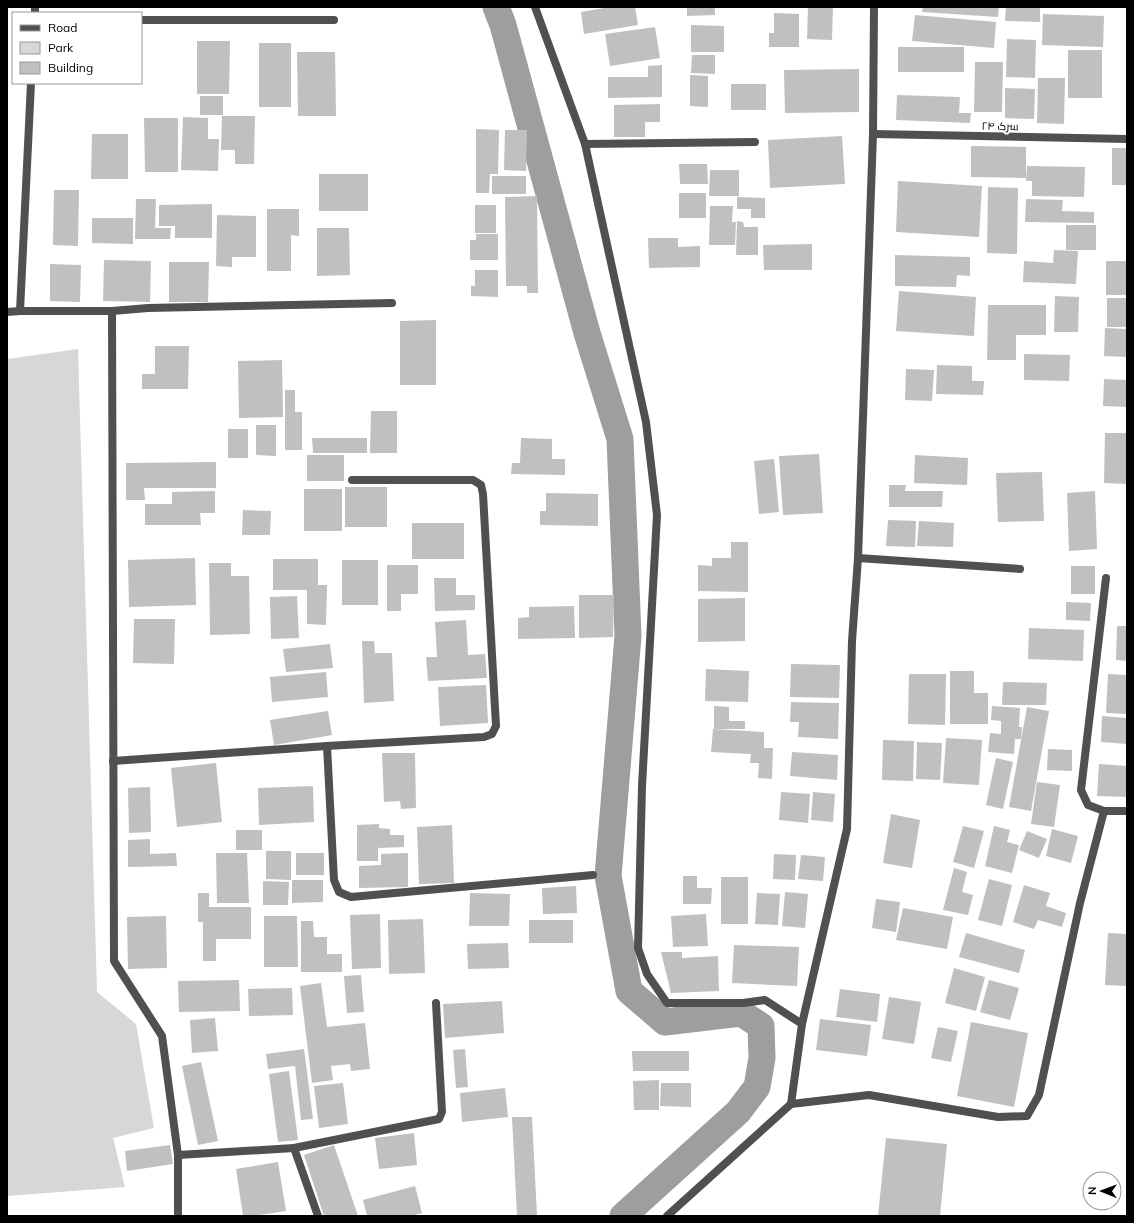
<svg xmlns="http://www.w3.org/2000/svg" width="1134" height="1223" font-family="Mulish,Cairo,sans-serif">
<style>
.green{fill:#d7d7d7}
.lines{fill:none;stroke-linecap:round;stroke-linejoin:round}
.canal{stroke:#9e9e9e;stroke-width:27}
.building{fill:#c0c0c0}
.minor{stroke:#505050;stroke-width:8}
.labels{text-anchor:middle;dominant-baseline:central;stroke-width:4;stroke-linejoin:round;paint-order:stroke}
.street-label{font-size:11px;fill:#000;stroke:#fff}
</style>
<rect width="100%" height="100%" fill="#fff"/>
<!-- green -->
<path class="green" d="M78,349L97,992L136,1024L154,1128L113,1138L125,1187L7,1196V803H8L7,793V359Z"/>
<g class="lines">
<!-- canal -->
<path class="canal" d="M496,7L503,25L587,333L620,439L628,636L608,876L629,991L665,1022L741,1013L761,1026L762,1058L757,1087L738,1112L623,1216"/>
</g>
<!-- building -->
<g class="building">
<path d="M610,7H635L638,25L584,34L581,12Z"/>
<path d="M687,7H715V15L687,16Z"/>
<path d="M808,7H833L832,40L807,39Z"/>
<path d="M923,7H999L998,17L922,12Z"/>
<path d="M1006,7H1040V22L1005,21Z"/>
<path d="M774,13L799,14V47H769V33H774Z"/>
<path d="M1043,14L1104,16L1103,47L1042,45Z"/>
<path d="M915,15L996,22L994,48L912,41Z"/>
<path d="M691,25L724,26V52H691Z"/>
<path d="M655,27L660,58L610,66L605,34Z"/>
<path d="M1007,39L1036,40L1035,78L1006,77Z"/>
<path d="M197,41H230L229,94H197Z"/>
<rect x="259" y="43" width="32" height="64"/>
<rect x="898" y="47" width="66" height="25"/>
<rect x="1068" y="50" width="34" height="48"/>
<path d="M297,52H335L336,116H298Z"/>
<path d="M692,55H715V74L691,73Z"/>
<path d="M975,62H1003L1002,112H974Z"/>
<path d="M662,65V97L608,98V77H648V66Z"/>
<path d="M859,69V112L785,113L784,70Z"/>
<path d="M690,75L708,76V107L690,106Z"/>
<path d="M1038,78H1065L1064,124L1037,123Z"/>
<rect x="731" y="84" width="35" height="26"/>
<path d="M1005,88L1035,89L1034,119L1005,118Z"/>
<path d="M897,95L960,97L959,113H971L970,123L896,120Z"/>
<rect x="200" y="96" width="23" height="19"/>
<path d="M660,104V122H645V137H614V105Z"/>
<path d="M222,116H255L254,164H235V150H221Z"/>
<path d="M183,117L208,118V139H219L218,171L181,170Z"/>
<path d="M144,118H178V172H145Z"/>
<path d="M476,129L499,130L498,174H490L489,193H476Z"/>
<path d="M505,130H527L526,171L504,170Z"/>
<path d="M92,134H128V179H91Z"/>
<path d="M842,136L845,184L770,188L768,140Z"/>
<path d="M971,146L1026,147V178L971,177Z"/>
<rect x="1112" y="148" width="15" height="37"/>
<path d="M679,164H707L708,184H680Z"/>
<path d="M1027,166L1085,167L1084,197L1032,196V181H1026Z"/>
<path d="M710,170H739V196H709Z"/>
<rect x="319" y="174" width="49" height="37"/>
<rect x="492" y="176" width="34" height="18"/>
<path d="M898,181L982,186L979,237L896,232Z"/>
<path d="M988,187L1018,188L1017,254L987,253Z"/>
<path d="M54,190H79L78,246L53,245Z"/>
<rect x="679" y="193" width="27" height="25"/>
<path d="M537,196L538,293H527V286H506L505,197Z"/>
<path d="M737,197L765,198V218H751V209H737Z"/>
<path d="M136,199H156L155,228H171L170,239H135Z"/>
<path d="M1026,199L1063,200L1062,211L1094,212V223L1025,222Z"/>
<path d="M212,204V238H175V226H159V205Z"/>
<rect x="475" y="205" width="21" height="28"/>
<path d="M710,206H733L732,222H736L735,245H709Z"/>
<path d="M267,209H299V236L291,235V271H267Z"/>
<path d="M217,215L256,216V257H232V267L216,266Z"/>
<path d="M92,218H133V244L92,243Z"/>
<path d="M737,221L743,222L744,227H758V255H736Z"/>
<rect x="1066" y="225" width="30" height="25"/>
<path d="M317,228H349L350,275L317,276Z"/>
<path d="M476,234H498V260H470V240H476Z"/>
<path d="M648,238H678V247L700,246V267L649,268Z"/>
<path d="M812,244V270H764L763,245Z"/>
<path d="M1054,250L1078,251L1076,284L1023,282L1024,261L1053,263Z"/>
<path d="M895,255L970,257V276L957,275L956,287L895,286Z"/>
<path d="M104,260L151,261L150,302L103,301Z"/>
<rect x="1106" y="261" width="21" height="34"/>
<path d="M169,262H209L208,302H169Z"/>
<path d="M50,264L81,265L80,302L50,301Z"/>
<path d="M475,270H498V297L471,296V286H475Z"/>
<path d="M899,291L976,297L974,336L896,331Z"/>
<path d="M1055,296L1079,297L1078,332H1054Z"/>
<rect x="1107" y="298" width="20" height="29"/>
<path d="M988,305H1046V335H1016V360H987Z"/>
<path d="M436,320V385H400V321Z"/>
<path d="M1105,328L1127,329V357L1104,356Z"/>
<path d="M155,346H189L188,389H142V374H155Z"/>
<path d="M1024,354L1070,355L1069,381L1024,380Z"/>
<path d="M282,360L283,417L239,418L238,361Z"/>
<path d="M937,365L972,366V381H984L983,395L936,394Z"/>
<path d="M906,369L934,370L932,401L905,400Z"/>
<path d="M1104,379L1127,380V407L1103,406Z"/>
<path d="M285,390H295V412H302V450H285Z"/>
<path d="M371,411H397V453H370Z"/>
<path d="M256,425H276V456L256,455Z"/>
<rect x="228" y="429" width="20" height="29"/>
<path d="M1105,433H1127V484L1104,483Z"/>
<path d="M312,438H367V453H313Z"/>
<path d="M521,438L552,439V459H565V475L511,474L512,463H520Z"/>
<path d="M819,454L823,513L783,515L779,456Z"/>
<rect x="307" y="455" width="37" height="26"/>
<path d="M915,455L968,458L967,485L914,483Z"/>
<path d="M774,459L779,512L759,514L754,461Z"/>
<path d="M216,462V488H144L145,500H126V463Z"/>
<path d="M1042,472L1044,521L998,522L996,473Z"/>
<path d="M889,485H906L905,491H943L942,507H889Z"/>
<rect x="345" y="487" width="42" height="40"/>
<rect x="304" y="489" width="38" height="42"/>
<path d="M215,491V513H200L201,525H145V504H172V492Z"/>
<path d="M1095,491L1097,549L1069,551L1067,493Z"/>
<path d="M546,493L598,494V526L540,525V511H546Z"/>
<path d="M243,510L271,511L270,535H242Z"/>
<path d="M888,520L916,521L915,547L886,546Z"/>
<path d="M919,521L954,523L953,547L917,546Z"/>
<rect x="412" y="523" width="52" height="36"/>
<path d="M731,542H748V592L698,591V565L712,566V558H731Z"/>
<path d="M195,558L196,605L129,607L128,560Z"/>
<path d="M273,559H318V585H327L326,625L307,624V590H273Z"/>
<rect x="342" y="560" width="36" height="45"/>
<path d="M209,563H231V576H249L250,634L210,635Z"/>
<path d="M387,565H418V594H401V611H387Z"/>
<rect x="1071" y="566" width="24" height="28"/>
<path d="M434,578H456V595H475V610L435,611Z"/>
<path d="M579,595H614L613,637L579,638Z"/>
<path d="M297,596L299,638L271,639L270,597Z"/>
<path d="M745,598V641L698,642V599Z"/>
<path d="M1066,602L1091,603L1090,621L1066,620Z"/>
<path d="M574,606L575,638L518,639V618L529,617V607Z"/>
<path d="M134,619H175L174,664L133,663Z"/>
<path d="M466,620L468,655L485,654L487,678L428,681L426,657H437L435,622Z"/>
<path d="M1117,626H1127V661L1116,660Z"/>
<path d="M1029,628L1084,630L1083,661L1028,659Z"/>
<path d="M362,641H374L375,653H392L394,701L364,703Z"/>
<path d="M330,644L333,668L286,672L283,649Z"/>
<path d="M791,664L840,665L839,698L790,697Z"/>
<path d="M706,669L749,671L748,702L705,701Z"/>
<path d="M950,671H974V693H988V724H950Z"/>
<path d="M326,672L328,697L272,702L270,677Z"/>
<path d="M909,674H946L945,725L908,724Z"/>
<path d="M1108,674L1127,675V714L1106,713Z"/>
<path d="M1003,682L1047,683L1046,705H1002Z"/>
<path d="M486,685L488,723L440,726L438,687Z"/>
<path d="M791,702L839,703L838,739L798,737L799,722H790Z"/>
<path d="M714,706L729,707V721H745V729H714Z"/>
<path d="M992,706L1020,708L1019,727H1022L1021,739H1015L1014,754L988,752L990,733L1001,734V721L991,720Z"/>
<path d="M1027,707L1049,711L1031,811L1009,807Z"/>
<path d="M328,711L332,735L274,745L270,720Z"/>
<path d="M1102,716L1127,718V744L1101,742Z"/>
<path d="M713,729L764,732V748H773L772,779L758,778L759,763H750L751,754L711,752Z"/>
<path d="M946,738L982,740L979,785L943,783Z"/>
<path d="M883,740L914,741L913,781L882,780Z"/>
<path d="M917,742L942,743L940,780L916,779Z"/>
<path d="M1048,749L1072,750V771L1047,770Z"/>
<path d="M792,752L838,755L837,780L790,776Z"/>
<path d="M382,753H415L416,808L401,809L400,801L384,802Z"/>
<path d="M996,758L1013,762L1003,809L986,805Z"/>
<path d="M216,763L222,822L177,827L171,768Z"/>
<path d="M1099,764L1127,766V797L1097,796Z"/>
<path d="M1037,782L1060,785L1054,827L1031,824Z"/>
<path d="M313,786L314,822L259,825L258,788Z"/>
<path d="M150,787L151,832L129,833L128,788Z"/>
<path d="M781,792L810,794L808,823L779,820Z"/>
<path d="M813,792L835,794L833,822L811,820Z"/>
<path d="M891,814L920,820L912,868L883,863Z"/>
<path d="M379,824V828L390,829V835H404V847L378,848V861H357V825Z"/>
<path d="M452,825L454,883L419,884L417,827Z"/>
<path d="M963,826L984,831L974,868L953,862Z"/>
<path d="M994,826L1010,830L1007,842L1019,845L1012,873L985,866Z"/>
<path d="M1052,829L1078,836L1071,863L1046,856Z"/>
<rect x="236" y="830" width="26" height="20"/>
<path d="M1027,831L1047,839L1039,858L1019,850Z"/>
<path d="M150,839V854L176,853L177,866L128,867V840Z"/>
<path d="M266,851H291V880L266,879Z"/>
<path d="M216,853H247L249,903H217Z"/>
<rect x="296" y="853" width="28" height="22"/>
<path d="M408,853V887L359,888V866L381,865V854Z"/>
<path d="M774,854L796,855L795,880L773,879Z"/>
<path d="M801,855L825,857L823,881L798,879Z"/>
<path d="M954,868L967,872L962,892L973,895L968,915L943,910Z"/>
<path d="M683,876H697V888H712L711,904H683Z"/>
<rect x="721" y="877" width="27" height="47"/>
<path d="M989,879L1012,885L1002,926L978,920Z"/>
<path d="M292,880H323V902L292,903Z"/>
<path d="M263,881L289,882L288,905H263Z"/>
<path d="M1024,885L1050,893L1046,906L1066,913L1062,927L1038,920L1034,929L1013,922Z"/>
<path d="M576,886L577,913L543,914L542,888Z"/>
<path d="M785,892L808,894L805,928L782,926Z"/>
<path d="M198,893H209V907H251V939H216V961H203V922H198Z"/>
<path d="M470,893L510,894L509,926H469Z"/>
<path d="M757,893L780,894L778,925L755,924Z"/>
<path d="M876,899L900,902L896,932L872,928Z"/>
<path d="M903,908L953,917L947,949L896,940Z"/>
<path d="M380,914L381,968L352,969L350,915Z"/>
<path d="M706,914L708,946L673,947L671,916Z"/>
<path d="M166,916L167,968L128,969L127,917Z"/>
<path d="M264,916H297L298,967H264Z"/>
<path d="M423,919L425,973L389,974L388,920Z"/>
<rect x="529" y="920" width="44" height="23"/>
<path d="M301,921H313L314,937H327V954H342V972H301Z"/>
<path d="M966,933L1025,950L1019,973L959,957Z"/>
<path d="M1108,933L1127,934V986L1105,985Z"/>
<path d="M508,943L509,968L468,969L467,944Z"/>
<path d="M734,945L799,947L797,986L732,983Z"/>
<path d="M661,952H682V958L718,956L719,991L671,993Z"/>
<path d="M954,968L985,977L976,1011L945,1003Z"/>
<path d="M361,975L364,1012L347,1013L344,976Z"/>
<path d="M239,980L240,1011L179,1012L178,981Z"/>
<path d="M989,980L1019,988L1010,1020L980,1012Z"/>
<path d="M321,983L327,1027L365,1023L370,1069L351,1071L350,1064L331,1066L333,1080L312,1083L300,986Z"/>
<path d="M292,988L293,1015L249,1016L248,989Z"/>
<path d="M840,989L880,994L877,1022L836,1017Z"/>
<path d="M889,997L921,1002L914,1044L882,1039Z"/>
<path d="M502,1001L504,1033L445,1038L443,1004Z"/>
<path d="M215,1018L218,1051L192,1053L190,1020Z"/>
<path d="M820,1019L871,1025L867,1056L816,1050Z"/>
<path d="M971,1022L1028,1033L1014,1107L957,1096Z"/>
<path d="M938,1027L958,1031L951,1062L931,1058Z"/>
<path d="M304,1049L313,1119L301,1120L295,1066L268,1069L266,1054Z"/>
<path d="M465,1049L468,1087L456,1088L453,1050Z"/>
<path d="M632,1051H689V1071H633Z"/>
<path d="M201,1062L218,1141L198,1145L182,1066Z"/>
<path d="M289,1071L298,1140L278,1142L269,1074Z"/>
<path d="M659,1080V1110H634L633,1081Z"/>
<path d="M343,1083L348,1124L319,1128L314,1086Z"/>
<path d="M661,1083H691V1107L660,1106Z"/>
<path d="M505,1088L508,1117L462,1122L460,1093Z"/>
<path d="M512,1117H532L537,1216H517Z"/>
<path d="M414,1133L417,1165L379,1169L375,1138Z"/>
<path d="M886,1138L947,1144L940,1216H878Z"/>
<path d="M170,1145L173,1164L127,1171L125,1151Z"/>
<path d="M334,1145L358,1216H324L304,1155Z"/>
<path d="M278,1162L286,1211L253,1216H243L236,1169Z"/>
<path d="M415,1186L422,1213L411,1216H367L363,1200Z"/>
</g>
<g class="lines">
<!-- minor -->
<g class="minor">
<path d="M535,7L585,144L646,422L657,515L642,786L638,948L647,974L667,1003H743L765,1000L802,1024L791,1104L667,1216"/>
<path d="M35,13V7"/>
<path d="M141,20H334"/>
<path d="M873,134L1127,139"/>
<path d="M585,144L755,142"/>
<path d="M20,311L31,83"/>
<path d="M112,311L148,308L392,303"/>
<path d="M7,312L20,311H112L114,961L162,1036L178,1155L294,1148L318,1216"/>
<path d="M858,558L1020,569"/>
<path d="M327,746L334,880L339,892L351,897L593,875"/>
<path d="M113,761L327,746L484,737L492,734L496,726L483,494L481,485L473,480H352"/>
<path d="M1104,811L1088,805L1081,790L1106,578"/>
<path d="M802,1024L847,829L852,641L858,558L873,134L874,7"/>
<path d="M791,1104L869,1095L998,1117L1027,1116L1039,1095L1080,903L1104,811H1127"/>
<path d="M294,1148L439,1119L442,1112L436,1003"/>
<path d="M178,1216V1155"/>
</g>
</g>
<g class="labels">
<!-- street labels -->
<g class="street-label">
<text transform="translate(1000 126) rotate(1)">سرک ۲۴</text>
</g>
</g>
<!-- border -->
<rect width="1134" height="1223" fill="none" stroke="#000000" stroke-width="16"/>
<!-- legend -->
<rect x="12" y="12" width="130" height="72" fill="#ffffff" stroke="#999999"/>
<rect x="20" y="25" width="20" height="6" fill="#505050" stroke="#999999"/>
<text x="48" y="32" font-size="12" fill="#000000">Road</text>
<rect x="20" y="42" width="20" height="12" fill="#d7d7d7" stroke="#999999"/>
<text x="48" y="52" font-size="12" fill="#000000">Park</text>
<rect x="20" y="62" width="20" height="12" fill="#c0c0c0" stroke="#999999"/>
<text x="48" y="72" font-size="12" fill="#000000">Building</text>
<!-- north arrow -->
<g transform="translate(1102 1191) rotate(271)"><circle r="19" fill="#ffffff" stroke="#999999"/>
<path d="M0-3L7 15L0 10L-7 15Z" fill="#000000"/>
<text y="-6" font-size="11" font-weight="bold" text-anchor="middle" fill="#000000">N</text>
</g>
</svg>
